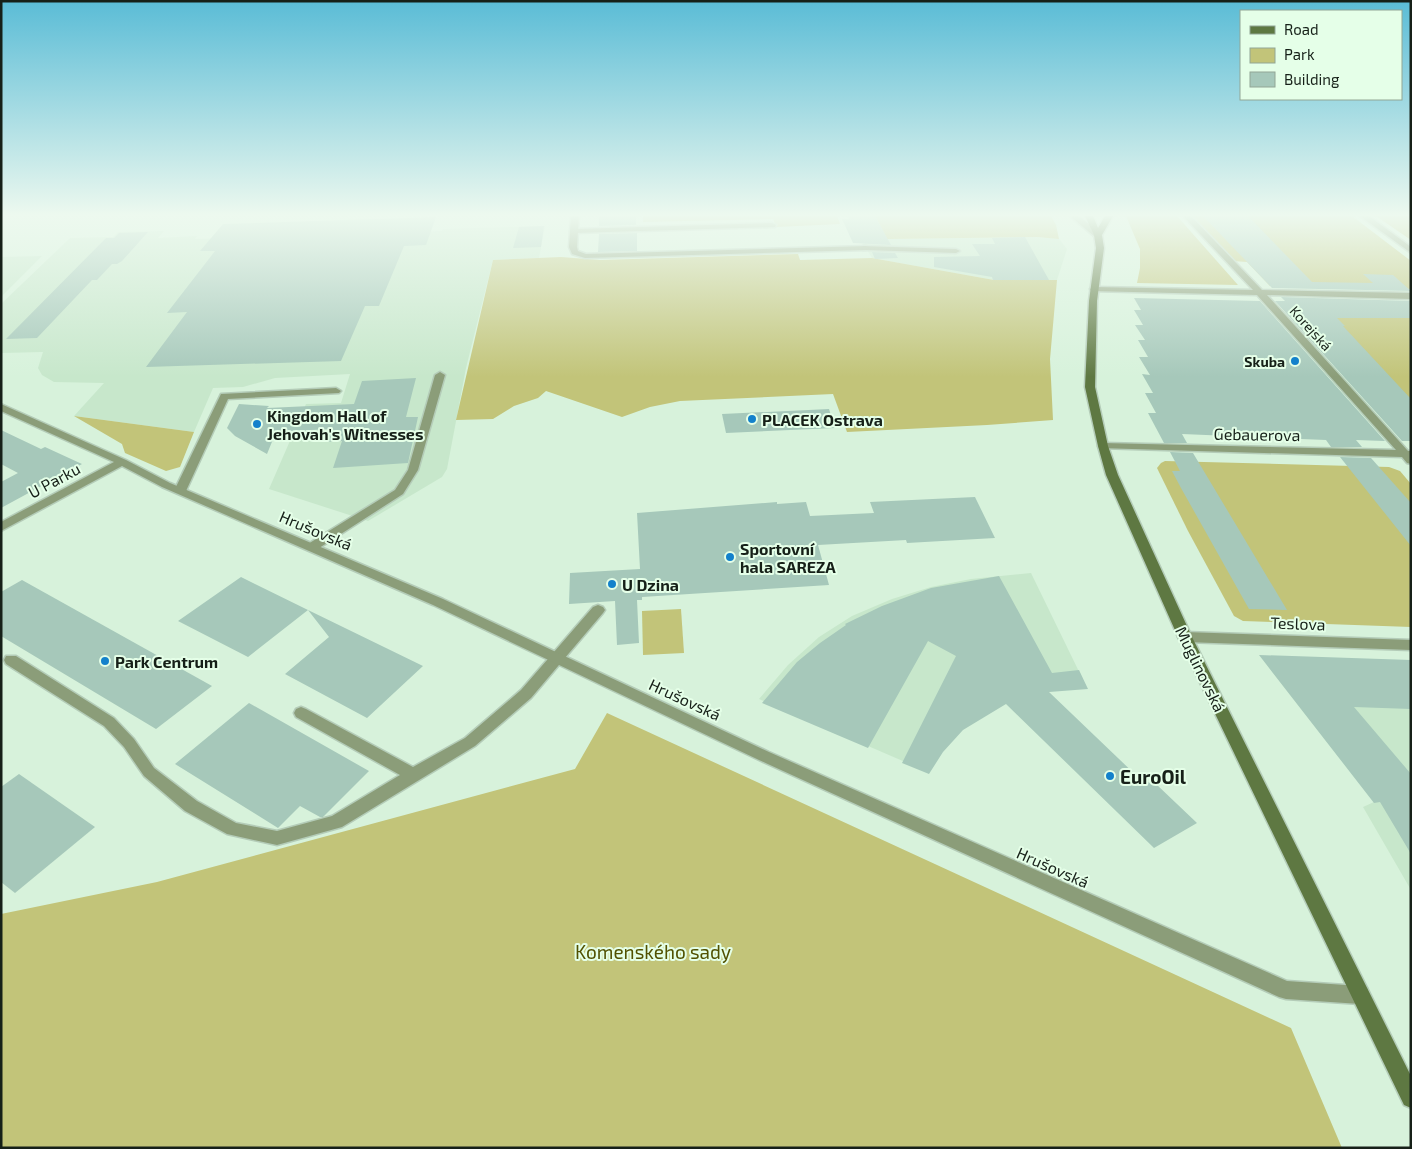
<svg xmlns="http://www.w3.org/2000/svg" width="1412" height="1149" font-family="'Exo 2',sans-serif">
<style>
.built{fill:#c7e7cb}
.green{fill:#c2c479}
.building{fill:#a6c8ba}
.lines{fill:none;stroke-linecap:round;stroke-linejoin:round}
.lane-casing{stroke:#b4ccb8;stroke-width:3}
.street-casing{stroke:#b4ccb8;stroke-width:3}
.secondary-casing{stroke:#b4ccb8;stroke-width:3}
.lane{fill:#8b9d79;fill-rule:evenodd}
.street{fill:#8b9d79;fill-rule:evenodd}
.secondary{fill:#5e7842;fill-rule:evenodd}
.poi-dot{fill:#1381cb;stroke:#e5ffe8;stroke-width:2}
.labels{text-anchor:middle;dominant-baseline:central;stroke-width:4;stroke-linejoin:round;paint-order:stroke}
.far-street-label{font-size:14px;fill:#162018;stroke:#e5ffe8}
.far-poi-label{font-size:14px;font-weight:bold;fill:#162018;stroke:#e5ffe8;text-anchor:end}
.poi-label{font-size:16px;font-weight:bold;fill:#162018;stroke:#e5ffe8;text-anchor:start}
.street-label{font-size:16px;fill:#162018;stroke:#e5ffe8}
.near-poi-label{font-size:19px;font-weight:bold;fill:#162018;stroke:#e5ffe8;text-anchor:start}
.near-park-label{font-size:19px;fill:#515100;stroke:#e5ffe8}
</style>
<rect width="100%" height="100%" fill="#d7f2db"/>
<!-- built -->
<g class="built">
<path d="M545,226L539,258L493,260L466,368L447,469L442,477L368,521L269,489L306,404L341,403L350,374L275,378L243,387L213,388L194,432L74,416L104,383L54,382L42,375L38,368L43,352L1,353V304L70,238L113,237L118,232L164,231L158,238L197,236L195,239L442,231L443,229Z"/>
<path d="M1037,237L1059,239L1067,249L1057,280H994L872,258L860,239Z"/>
<path d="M42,256L1,297V257Z"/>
<path d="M1031,573L1086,686L1026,695L973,716L926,771L759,699L788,665L819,637L852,616L892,599L931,587L971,579Z"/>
<path d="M1411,660V890L1363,807L1374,802L1267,665V662Z"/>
</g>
<!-- green -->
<g class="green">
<path d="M643,216H837L840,224L776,227L773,219L643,222Z"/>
<path d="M875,216H1051L1056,225L1059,239L1037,237L887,239Z"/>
<path d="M1126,216H1177L1238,285L1137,283L1140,268V249Z"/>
<path d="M1191,216H1352L1411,261V289L1270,286L1247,262L1233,261Z"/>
<path d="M1376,216H1411V240Z"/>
<path d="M798,254L800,260L872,258L994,280H1057L1050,359L1053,420L987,425L847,432L833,394L680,401L650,407L622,417L546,391L538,398L514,406L493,419L456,420L493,260L561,257L600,260Z"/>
<path d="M1288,302L1411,304V438Z"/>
<path d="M74,416L194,432L180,467L166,471L125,453L122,444Z"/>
<path d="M1165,461L1389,467L1400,471L1411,484V627L1243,621L1234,616L1188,531L1157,468L1161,463Z"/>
<path d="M681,609L684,653L643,655L642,611Z"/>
<path d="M607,713L1291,1028L1342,1148H1V914L157,882L575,769Z"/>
</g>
<!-- building -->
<g class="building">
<path d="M599,216H636V225L599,226Z"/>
<path d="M848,216H875L891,245L853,243L842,219H849Z"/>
<path d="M1203,216H1248L1312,282L1373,283L1363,274L1393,275L1411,291L1272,288Z"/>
<path d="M436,217L426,245L404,246L379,306H365L341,361L146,367L187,312L167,313L215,251H200L223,224Z"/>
<path d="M544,226L541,247L513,248L519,227Z"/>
<path d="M148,232L122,261L117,264H112L97,280H92L37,338L6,339L106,238H114L119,233Z"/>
<path d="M637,233V251L598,252L599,234Z"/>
<path d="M1025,237L1049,280H993L992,277L934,267V257L980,256L972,244H995L992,238Z"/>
<path d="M872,252L895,253L898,258L875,259Z"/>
<path d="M1281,297L1411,301V318H1337L1345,326H1343L1411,399V441H1402L1275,301H1285Z"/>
<path d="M1134,298L1260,301L1385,441L1356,440L1362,447H1331L1326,440L1182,434L1187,443H1164L1148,413H1156L1145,393H1153L1142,374L1150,375L1139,357H1148L1138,340H1145L1135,325H1143L1134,310H1141Z"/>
<path d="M416,378L406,417H418L408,463L333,468L342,441L324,442L329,429L276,432L267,454L235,436L227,428L239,404L269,406L267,408L354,404L362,381Z"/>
<path d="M829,409L835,428L726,433L722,414Z"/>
<path d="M1,430L41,449L45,447L82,464L1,508V482L18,473L1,464Z"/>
<path d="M1170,452L1193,453L1287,610L1249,609L1181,488L1172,471H1180Z"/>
<path d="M1340,457L1371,458L1411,503V546Z"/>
<path d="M975,497L995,538L907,543L906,540L818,545L829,585L642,597V600H637L639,643L617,645L615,601L569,604L570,573L640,569L637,513L777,502V504L806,502L810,516L874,513L870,502Z"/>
<path d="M999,576L1052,673L1079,670L1088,689L1049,692L1142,781L1156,784L1197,823L1154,848L1006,704L963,730L943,752L929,774L902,763L956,656L928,641L868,748L762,703L797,662L820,643L846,625L845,624L882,606L931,588Z"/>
<path d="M241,577L308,610L423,666L367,718L285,674L329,637L308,610L248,657L178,621Z"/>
<path d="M22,580L212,686L156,729L1,636V592Z"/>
<path d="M1259,655L1411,660V709L1354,707L1411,774V854L1380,802L1374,803Z"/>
<path d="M249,703L369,771L323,817H320L300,806L278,828L175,764Z"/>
<path d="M19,774L95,827L15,893L1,882V787Z"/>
</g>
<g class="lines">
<!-- lane casing -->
<g class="lane-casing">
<g id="lane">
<path d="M772,223L776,225L775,227L574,233L570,231L574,229Z"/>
<path d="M863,246L956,249L960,251L956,253L866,250H863Z"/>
<path d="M440,372L445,375L418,470L403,494L316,550H308L306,547L308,544L395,490L408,470L435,375Z"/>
<path d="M336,388L341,391L339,393L228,399L186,491L180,494L174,491L221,394Z"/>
<path d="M598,605L603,607L605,610L603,613L531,698L475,746L342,827L277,845L227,834L185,811L144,776L124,747L104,726L6,664L4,660L6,656H16L114,718L134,739L154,768L197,801L236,823L277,831L332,816L400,775L296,717L294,713L296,709L301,707L306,709L413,767L465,738L521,690L593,607Z"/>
</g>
</g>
<!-- street casing -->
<g class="street-casing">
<g id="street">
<path d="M571,216H579L577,247L578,251L586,254L866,246L870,248L866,250L585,258L572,254L569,247Z"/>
<path d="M1070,216H1079L1102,235L1095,237Z"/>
<path d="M1183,216H1191L1262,290L1411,293V299L1267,295L1408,451H1411V464L1407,463L1402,457L1099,448L1098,446L1099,444L1103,443L1396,450L1257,295L1091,291L1090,289L1094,287L1253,290Z"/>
<path d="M1360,216H1369L1411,247V253Z"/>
<path d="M1,404L126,460L170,483L443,599L769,752L1287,981L1360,986L1367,988L1369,995L1367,1002L1360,1004L1286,999L1279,997L759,760L433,605L162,487L122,466L1,531V522L114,462L1,411Z"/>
<path d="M1185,632L1411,640V650L1185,642L1180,640L1178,637L1180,634Z"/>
</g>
</g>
<!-- secondary casing -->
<g class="secondary-casing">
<path id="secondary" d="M1085,216H1093L1098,228L1105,216H1113L1102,235L1104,248L1097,301L1095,387L1108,446L1118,475L1192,637L1411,1076V1108L1404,1105L1178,637L1106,475L1098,446L1085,387L1089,301L1096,248L1094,235Z"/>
</g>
<!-- lane -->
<use href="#lane" class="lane"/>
<!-- street -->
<use href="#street" class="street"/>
<!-- secondary -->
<use href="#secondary" class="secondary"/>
</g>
<!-- sky -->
<linearGradient id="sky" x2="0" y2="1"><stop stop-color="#5abcd6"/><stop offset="0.57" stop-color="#edf9ef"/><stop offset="1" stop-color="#edf9ef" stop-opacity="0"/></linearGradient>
<rect width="1412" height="377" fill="url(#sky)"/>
<!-- markers -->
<g class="poi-dot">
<circle cx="1295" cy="361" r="5"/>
<circle cx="752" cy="419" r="5"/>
<circle cx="257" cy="424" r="5"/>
<circle cx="730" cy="557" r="5"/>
<circle cx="612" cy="584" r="5"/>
<circle cx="105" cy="661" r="5"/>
<circle cx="1110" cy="776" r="5"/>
</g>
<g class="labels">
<!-- far-street labels -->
<g class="far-street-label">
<text transform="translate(1311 328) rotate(48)">Korejská</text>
</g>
<!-- far-poi labels -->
<g class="far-poi-label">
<text x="1285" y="361">Skuba</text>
</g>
<!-- poi labels -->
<g class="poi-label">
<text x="267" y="415">Kingdom Hall of<tspan x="267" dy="18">Jehovah's Witnesses</tspan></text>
<text x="762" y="419">PLACEK Ostrava</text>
<text x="740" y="548">Sportovní<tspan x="740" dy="18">hala SAREZA</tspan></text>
<text x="622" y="584">U Dzina</text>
<text x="115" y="661">Park Centrum</text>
</g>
<!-- street labels -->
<g class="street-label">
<text transform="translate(1257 434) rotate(1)">Gebauerova</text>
<text transform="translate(54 480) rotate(-28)">U Parku</text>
<text transform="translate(316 530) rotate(23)">Hrušovská</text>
<text transform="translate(1298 623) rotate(2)">Teslova</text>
<text transform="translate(1201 669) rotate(64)">Muglinovská</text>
<text transform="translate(685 699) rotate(25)">Hrušovská</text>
<text transform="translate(1053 867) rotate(24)">Hrušovská</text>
</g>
<!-- near-poi labels -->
<g class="near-poi-label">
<text x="1120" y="776">EuroOil</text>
</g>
<!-- near-park labels -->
<g class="near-park-label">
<text x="653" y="951">Komenského sady</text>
</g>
</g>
<!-- border -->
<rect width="1412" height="1149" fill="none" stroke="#162018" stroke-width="5"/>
<!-- legend -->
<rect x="1240" y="10" width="162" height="90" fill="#e5ffe8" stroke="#92a695"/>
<rect x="1250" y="26" width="25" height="8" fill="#5e7842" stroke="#92a695"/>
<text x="1284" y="35" font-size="15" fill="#162018">Road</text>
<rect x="1250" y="48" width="25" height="15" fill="#c2c479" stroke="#92a695"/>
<text x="1284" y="60" font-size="15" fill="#162018">Park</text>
<rect x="1250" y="72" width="25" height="15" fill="#a6c8ba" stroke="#92a695"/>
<text x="1284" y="85" font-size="15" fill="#162018">Building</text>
</svg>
